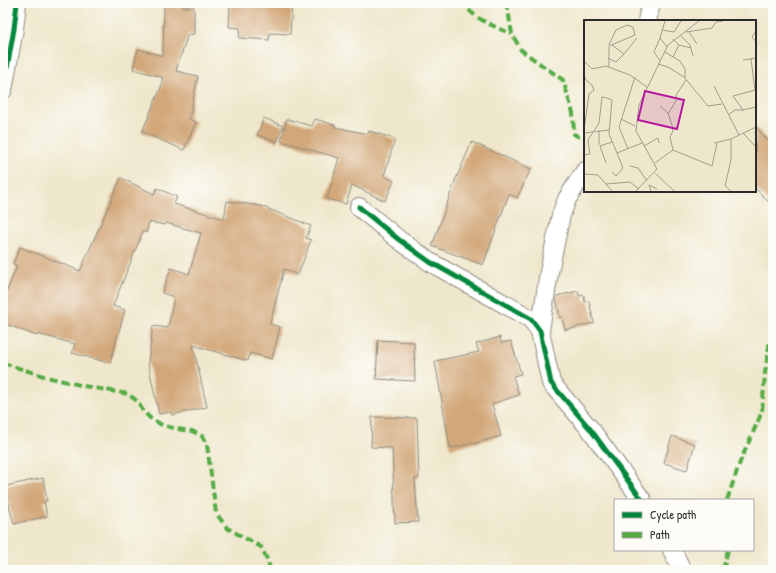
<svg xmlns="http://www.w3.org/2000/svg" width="776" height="573" font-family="'Patrick Hand',sans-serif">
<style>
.building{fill:#d2a779}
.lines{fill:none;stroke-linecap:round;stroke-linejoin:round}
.minor-casing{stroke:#8d897c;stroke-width:20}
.minor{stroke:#fff;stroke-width:18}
.quiet{stroke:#54ab44;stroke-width:4;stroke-dasharray:8 4;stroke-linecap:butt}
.cycleway-casing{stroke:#fdfcf7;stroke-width:8}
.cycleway{stroke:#00873e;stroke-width:5}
.inset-road{fill:none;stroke:#a19c8c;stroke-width:1}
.view{fill:#b5179e;fill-opacity:0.15;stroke:#b5179e;stroke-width:2}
.inset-edge{fill:none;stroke:#2b2b2b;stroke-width:2}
</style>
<rect width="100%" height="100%" fill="#fdfcf7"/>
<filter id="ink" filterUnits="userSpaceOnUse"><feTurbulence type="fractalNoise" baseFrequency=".025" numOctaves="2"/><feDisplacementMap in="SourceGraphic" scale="8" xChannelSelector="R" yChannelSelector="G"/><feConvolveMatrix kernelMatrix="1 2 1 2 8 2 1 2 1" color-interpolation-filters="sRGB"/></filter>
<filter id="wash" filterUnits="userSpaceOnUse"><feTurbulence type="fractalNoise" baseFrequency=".012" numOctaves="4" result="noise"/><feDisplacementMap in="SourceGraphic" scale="16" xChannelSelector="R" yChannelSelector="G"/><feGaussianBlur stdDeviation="0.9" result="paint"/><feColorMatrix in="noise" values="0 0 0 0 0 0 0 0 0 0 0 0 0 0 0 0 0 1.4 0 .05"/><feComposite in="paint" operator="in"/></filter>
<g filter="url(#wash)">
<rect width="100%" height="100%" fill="#efe7cc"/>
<g id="blocks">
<!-- building -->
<g class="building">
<path d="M164,3H183V7H194V34H188L176,71L198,76L189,119L196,122L184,150L142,132L162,85V77L133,69L138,49L163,56Z"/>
<path d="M230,3H292L290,34L270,33L269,40L239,38L240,28L229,27Z"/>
<path d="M264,118L283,126L277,142L257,135Z"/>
<path d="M287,119L312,126L315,119L335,125V127L368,134L369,131L395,139L384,176L394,181L385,201L352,185L346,204L327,199L339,158L281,141Z"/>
<path d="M755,126L773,146V206L755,188Z"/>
<path d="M472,142L531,169L517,198L509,194L483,265L432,246L455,181Z"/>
<path d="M121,178L154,194L157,188L177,197L174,204L224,219L227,201L261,206L311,226L306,238L311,240L298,275L284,269L270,324L280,327L272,359L250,353L248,361L193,345L207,407L172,415L171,412L159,414L148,363L153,326L168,328L174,297L162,293L171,268L189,274L201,233L166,223L165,225L149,222L146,233L143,231L113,306L125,310L110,363L72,353L75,344L38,334L37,336L3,323V301L17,266L13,264L20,247L80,271Z"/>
<path d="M578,291L579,296L584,295L585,302L589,301L594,323L565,330L562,317L560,318L556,298H557V296Z"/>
<path d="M500,337L501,343L511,341L521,374L513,376L519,395L492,404L501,436L476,443L450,448L435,361L479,352L476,344Z"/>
<path d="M378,340L414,342L415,381L376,379Z"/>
<path d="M372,417L417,418L419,478L415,479L418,522L395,523L392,448L371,447Z"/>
<path d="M672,436L695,444L687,470L664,463Z"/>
<path d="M43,478L47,501H44L47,516L14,524L5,489H6V486Z"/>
</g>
</g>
</g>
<g filter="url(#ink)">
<use href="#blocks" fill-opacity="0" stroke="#8d897c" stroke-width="1"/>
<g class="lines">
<!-- minor casing -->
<g class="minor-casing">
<g id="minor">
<path d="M647,21L651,3"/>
<path d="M3,90L14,29L17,3"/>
<path d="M359,207L398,239L430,262L531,319L540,331L551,383L591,430L642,500"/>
<path d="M540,331L549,272L561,215L567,199L585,171"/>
<path d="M672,550L682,570"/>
</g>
</g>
<!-- minor -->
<use href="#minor" class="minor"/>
<!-- quiet -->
<g class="quiet">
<path d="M459,3C466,7 471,12 477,17C488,24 500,29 512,34"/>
<path d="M505,3L508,10L512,34L521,50L563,80L573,113L574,134L579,137H585"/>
<path d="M3,363L47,377L84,386L128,394L137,401L143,411L150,418L162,425L177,429L192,431L202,436L207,445L216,513L227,528L261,547L268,561L270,570"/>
<path d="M727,500L740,462L762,412L765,373L770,340L773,333"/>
<path d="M723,570L728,550"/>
</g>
<!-- cycleway casing -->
<g class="cycleway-casing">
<g id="cycleway">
<path d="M3,90L14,29L17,3"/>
<path d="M359,207L398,239L430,262L531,319L540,331L551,383L591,430L642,500"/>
</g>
</g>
<!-- cycleway -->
<use href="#cycleway" class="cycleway"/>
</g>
</g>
<!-- overview -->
<g transform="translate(584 20)">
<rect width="172" height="172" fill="#efe7cc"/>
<path class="inset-road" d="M81,1L76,18L83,27M78,10L90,12L97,1M172,11L168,17L172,22M102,12L128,8L132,2L139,1M105,12L113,24M96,15L106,25L109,36M89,19L95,25L107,28M28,25L40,34L53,18M81,32L89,37L95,25M89,37L96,41L101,49V58M24,38L32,42L40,34M167,39L171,70M159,40L172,38M0,41L8,49L22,46L46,55L63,67M76,41L70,32L76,18M74,44L84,47L100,57L124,86L138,84M25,47V26L51,15L49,7L43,5L32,10L25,25M130,66L155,115M172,70L149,76L159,90L172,87M84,94L93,79L92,75L102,60M144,95L151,90H160M37,99L51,106M0,110L5,74L10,70L8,65L1,59V56M15,110V125M10,111L15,103L18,77L23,78L28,80L25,114L33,133L58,123M0,113L25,110M159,113L172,127M147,119V140L141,166L147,171M130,123L147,119L172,107M60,126L74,118L75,123M44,129L35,107L51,57M89,130L128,146L133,123M0,135L6,134L4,120L9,112M22,143L16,126L28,122M71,143L89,130L86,117L89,111L88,105L84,93L76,86M46,146L54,148L63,161M28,152L32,156L39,148L33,133M71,153L90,171M0,154L14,155L28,171M22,164L46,162L55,169M52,171L73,149L52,111L55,85L84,25L115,1M67,171L65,165L73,169"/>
<path class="view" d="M61,71L100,80L93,109L54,100Z"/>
<rect width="172" height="172" class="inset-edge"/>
</g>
<!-- margin -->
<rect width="776" height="573" fill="none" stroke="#fdfcf7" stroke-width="16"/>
<!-- legend -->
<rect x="614" y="499" width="140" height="52" fill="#fdfcf7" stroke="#a9a8a5"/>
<rect x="622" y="512" width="20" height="6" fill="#00873e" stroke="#a9a8a5"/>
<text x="650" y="519" font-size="12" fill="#2b2b2b">Cycle path</text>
<rect x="622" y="532" width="20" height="6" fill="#54ab44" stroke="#a9a8a5"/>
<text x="650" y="539" font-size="12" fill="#2b2b2b">Path</text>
</svg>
